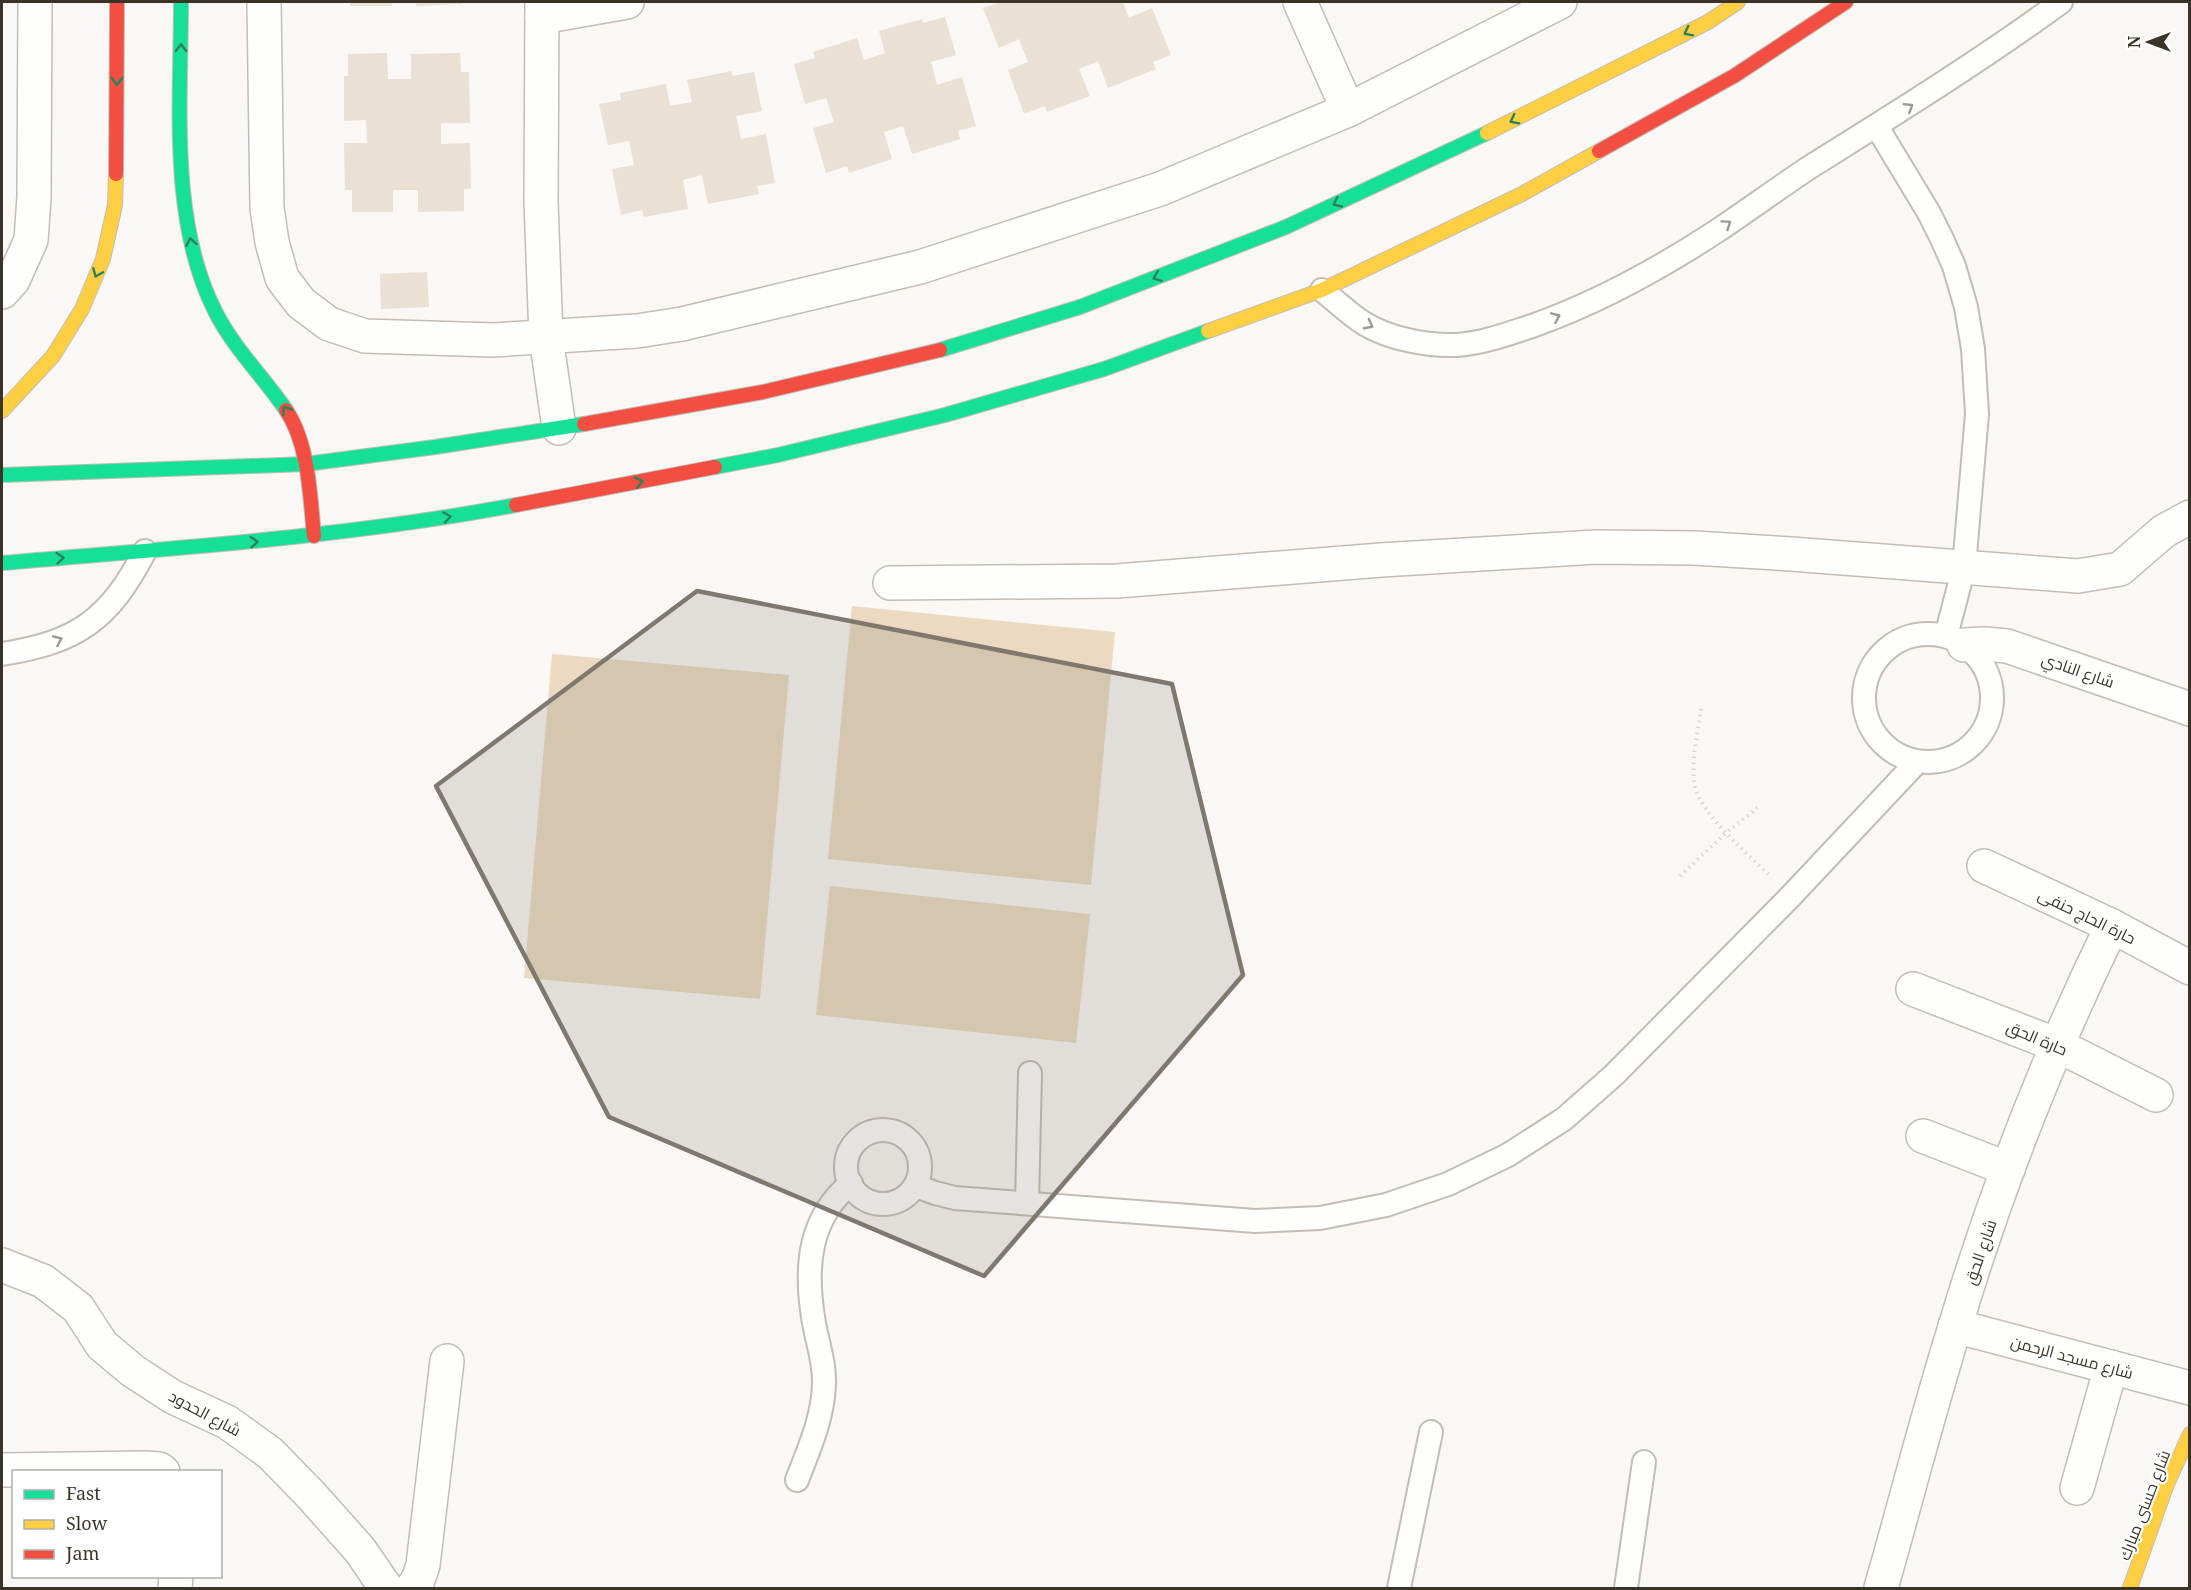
<svg xmlns="http://www.w3.org/2000/svg" width="2191" height="1590" font-family="'Noto Serif',Cairo,serif">
<style>
.green{fill:#ebdac1}
.building{fill:#eae0d3}
.lines{fill:none;stroke-linecap:round;stroke-linejoin:round}
.lane-casing{stroke:#c2bdb6;stroke-width:26}
.street-casing{stroke:#c2bdb6;stroke-width:36}
.fast-casing{stroke:#c2bdb6;stroke-width:16}
.slow-casing{stroke:#c2bdb6;stroke-width:16}
.jam-casing{stroke:#c2bdb6;stroke-width:16}
.path{stroke:#d9d7d5;stroke-width:4;stroke-dasharray:1.5 4.5;stroke-linecap:butt}
.lane{stroke:#fefefd;stroke-width:22}
.street{stroke:#fefefd;stroke-width:33}
.fast{stroke:#16e098;stroke-width:14}
.slow{stroke:#ffcf43;stroke-width:14}
.jam{stroke:#f24e42;stroke-width:14}
.oneway{stroke:#2b815a}
.oneway2{stroke:#9d9892}
.marked{fill:#7e786f;fill-opacity:0.2;stroke:#7e786f;stroke-width:4.5;stroke-linejoin:round}
.labels{text-anchor:middle;dominant-baseline:central;stroke-width:4.5;stroke-linejoin:round;paint-order:stroke}
.street-label{font-size:16px;fill:#3c3327;stroke:#fff}
</style>
<rect width="100%" height="100%" fill="#faf7f4"/>
<!-- green -->
<g class="green">
<path d="M852,606L1115,632L1091,885L828,859Z"/>
<path d="M552,654L789,675L760,999L524,978Z"/>
<path d="M830,886L1090,914L1076,1043L816,1015Z"/>
</g>
<!-- building -->
<g class="building">
<rect x="350" y="2" width="42" height="4"/>
<path d="M416,2H462V4L416,6Z"/>
<path d="M1002,2H1123L1129,18L1152,8L1171,55L1153,62L1156,69L1108,88L1098,61L1079,69L1090,96L1047,112L1045,106L1024,114L1008,70L1028,62L1019,39L999,48L983,8Z"/>
<path d="M945,17L956,55L931,62L937,85L962,77L976,126L958,131L960,139L912,154L903,126L884,132L892,159L849,173L847,166L826,173L813,128L834,122L826,98L805,104L794,64L815,58L813,52L857,38L864,60L885,53L879,31L922,19L923,23Z"/>
<path d="M387,53L388,79H411V54L460,53L461,72H469L470,123H441V144L470,143L471,189H464V211L418,212V190H393V212H352V190H345L344,143H367L366,120L344,121V76H348V54Z"/>
<path d="M732,71V76L754,72L762,111L736,116L741,139L766,134L775,183L757,186L759,194L708,204L702,175L683,180L688,209L644,217L642,210L621,215L612,169L634,165L629,141L608,145L599,104L621,100L620,93L666,84L670,106L692,102L687,80Z"/>
<path d="M427,272L429,307L381,309L380,274Z"/>
</g>
<g class="lines">
<!-- lane casing -->
<g class="lane-casing">
<g id="lane">
<path d="M1877,127L1929,213L1942,239L1954,266L1966,307L1973,349L1977,414L1964,567L1946,636"/>
<path d="M1322,290C1336,301 1350,315 1365,324C1390,339 1428,346 1457,345C1484,343 1507,334 1532,326C1597,303 1659,269 1717,231C1747,211 1777,189 1807,169C1893,115 1979,62 2061,2"/>
<circle cx="1928" cy="698" r="64"/>
<path d="M2,654C78,642 109,620 145,551"/>
<circle cx="883" cy="1167" r="37"/>
<path d="M916,1186L935,1193L955,1198L1255,1221L1320,1218L1386,1205L1448,1184L1508,1155L1564,1119L1614,1075L1790,897L1917,762"/>
<path d="M1027,1203L1030,1073"/>
<path d="M797,1480C809,1449 823,1418 824,1384C825,1361 816,1339 813,1317C805,1266 809,1218 851,1183"/>
<path d="M1399,1588L1431,1432"/>
<path d="M1626,1588L1644,1462"/>
</g>
</g>
<!-- street casing -->
<g class="street-casing">
<g id="street">
<path d="M264,2L267,208L272,242L282,278L301,303L329,324L365,336L493,340L637,331L682,324L920,267L1160,189L1348,110L1560,2"/>
<path d="M542,2L541,202L546,337L559,428"/>
<path d="M1300,2L1348,110"/>
<path d="M542,17L627,2"/>
<path d="M2,292L13,280L31,240L34,197L35,2"/>
<path d="M890,583L1117,581L1381,560L1596,547L1694,548L1791,554L2078,576L2120,569L2164,531L2190,517"/>
<path d="M1964,645L1985,644L2007,646L2190,709"/>
<path d="M1984,866L2112,926L2190,968"/>
<path d="M1913,989L2057,1045L2156,1095"/>
<path d="M1923,1136L2008,1169"/>
<path d="M2,1265L43,1281L78,1308L102,1345L133,1371L173,1397L227,1422L270,1453L311,1495L360,1550L386,1588"/>
<path d="M1955,1326L2190,1388"/>
<path d="M2,1470L145,1468L159,1469L163,1472"/>
<path d="M2077,1488L2111,1367"/>
<path d="M175,1588L176,1576"/>
<path d="M412,1588L418,1580L423,1565L447,1361"/>
<path d="M1881,1588C1906,1501 1928,1413 1955,1327C1996,1189 2049,1055 2112,926"/>
</g>
</g>
<!-- fast casing -->
<g class="fast-casing">
<g id="fast">
<path d="M181,2C181,101 169,221 215,311C234,349 263,376 286,410"/>
<path d="M940,350L1080,307L1286,227L1487,133"/>
<path d="M715,467L778,455L945,415L1104,369L1208,331"/>
<path d="M2,475L306,464L435,447L584,424"/>
<path d="M2,563C174,548 347,537 516,505"/>
</g>
</g>
<!-- slow casing -->
<g class="slow-casing">
<g id="slow">
<path d="M1487,133L1708,22L1738,2"/>
<path d="M1208,331L1322,290L1522,194L1599,151"/>
<path d="M2,411L53,356L82,309L103,259L115,205L116,174"/>
<path d="M2130,1588L2167,1484L2190,1434"/>
</g>
</g>
<!-- jam casing -->
<g class="jam-casing">
<g id="jam">
<path d="M1599,151L1734,76L1846,2"/>
<path d="M116,174L117,2"/>
<path d="M286,410C309,444 310,496 314,536"/>
<path d="M584,424L763,392L940,350"/>
<path d="M516,505L715,467"/>
</g>
</g>
<!-- path -->
<g class="path">
<path d="M1701,709C1698,733 1690,763 1695,787C1701,814 1748,854 1769,875"/>
<path d="M1680,876L1727,832L1761,805"/>
</g>
<!-- lane -->
<use href="#lane" class="lane"/>
<!-- street -->
<use href="#street" class="street"/>
<!-- fast -->
<use href="#fast" class="fast"/>
<!-- slow -->
<use href="#slow" class="slow"/>
<!-- jam -->
<use href="#jam" class="jam"/>
</g>
<!-- one-way arrows -->
<defs><path id="oneway-chevron" d="M-2-3.5L2.5 0L-2 3.5" fill="none" stroke-width="1.6" stroke-linecap="round" stroke-linejoin="round" transform="scale(1.5)"/></defs>
<g class="oneway">
<use href="#oneway-chevron" transform="translate(1688 32) rotate(153)"/>
<use href="#oneway-chevron" transform="translate(181 48) rotate(-90)"/>
<use href="#oneway-chevron" transform="translate(117 81) rotate(90)"/>
<use href="#oneway-chevron" transform="translate(1514 120) rotate(153)"/>
<use href="#oneway-chevron" transform="translate(1337 203) rotate(155)"/>
<use href="#oneway-chevron" transform="translate(191 242) rotate(-100)"/>
<use href="#oneway-chevron" transform="translate(97 273) rotate(113)"/>
<use href="#oneway-chevron" transform="translate(1157 277) rotate(159)"/>
<use href="#oneway-chevron" transform="translate(286 410) rotate(-123)"/>
<use href="#oneway-chevron" transform="translate(639 482) rotate(-11)"/>
<use href="#oneway-chevron" transform="translate(447 517) rotate(-8)"/>
<use href="#oneway-chevron" transform="translate(254 542) rotate(-5)"/>
<use href="#oneway-chevron" transform="translate(60 558) rotate(-5)"/>
</g>
<g class="oneway2">
<use href="#oneway-chevron" transform="translate(1909 107) rotate(-32)"/>
<use href="#oneway-chevron" transform="translate(1727 224) rotate(-34)"/>
<use href="#oneway-chevron" transform="translate(1556 317) rotate(-23)"/>
<use href="#oneway-chevron" transform="translate(1369 325) rotate(28)"/>
<use href="#oneway-chevron" transform="translate(58 640) rotate(-23)"/>
</g>
<!-- marked area -->
<path class="marked" d="M697,591L1172,684L1243,975L984,1276L609,1117L436,786Z"/>
<g class="labels">
<!-- street labels -->
<g class="street-label">
<text transform="translate(2078 670) rotate(19)">شارع النادي</text>
<text transform="translate(2087 916) rotate(26)">حارة الحاج حنفى</text>
<text transform="translate(2037 1038) rotate(23)">حارة الحق</text>
<text transform="translate(1980 1252) rotate(-71)">شارع الحق</text>
<text transform="translate(2072 1357) rotate(15)">شارع مسجد الرحمن</text>
<text transform="translate(205 1413) rotate(28)">شارع الحدود</text>
<text transform="translate(2144 1505) rotate(-69)">شارع حسنى مبارك</text>
</g>
</g>
<!-- border -->
<rect width="2191" height="1590" fill="none" stroke="#3c3327" stroke-width="6"/>
<!-- legend -->
<rect x="12" y="1470" width="210" height="108" fill="#ffffff" stroke="#b1ada9" stroke-width="1.5"/>
<rect x="24" y="1490" width="30" height="9" fill="#16e098" stroke="#b1ada9" stroke-width="1.5"/>
<text x="66" y="1500" font-size="18" fill="#3c3327">Fast</text>
<rect x="24" y="1520" width="30" height="9" fill="#ffcf43" stroke="#b1ada9" stroke-width="1.5"/>
<text x="66" y="1530" font-size="18" fill="#3c3327">Slow</text>
<rect x="24" y="1550" width="30" height="9" fill="#f24e42" stroke="#b1ada9" stroke-width="1.5"/>
<text x="66" y="1560" font-size="18" fill="#3c3327">Jam</text>
<!-- north arrow -->
<g transform="translate(2149 42) rotate(270)" stroke="#ffffff" stroke-width="4.5" paint-order="stroke">
<path d="M0-4.5L10 22L0 15L-10 22Z" fill="#3c3327"/>
<text y="-9" font-size="16" font-weight="bold" text-anchor="middle" fill="#3c3327">N</text>
</g>
</svg>
